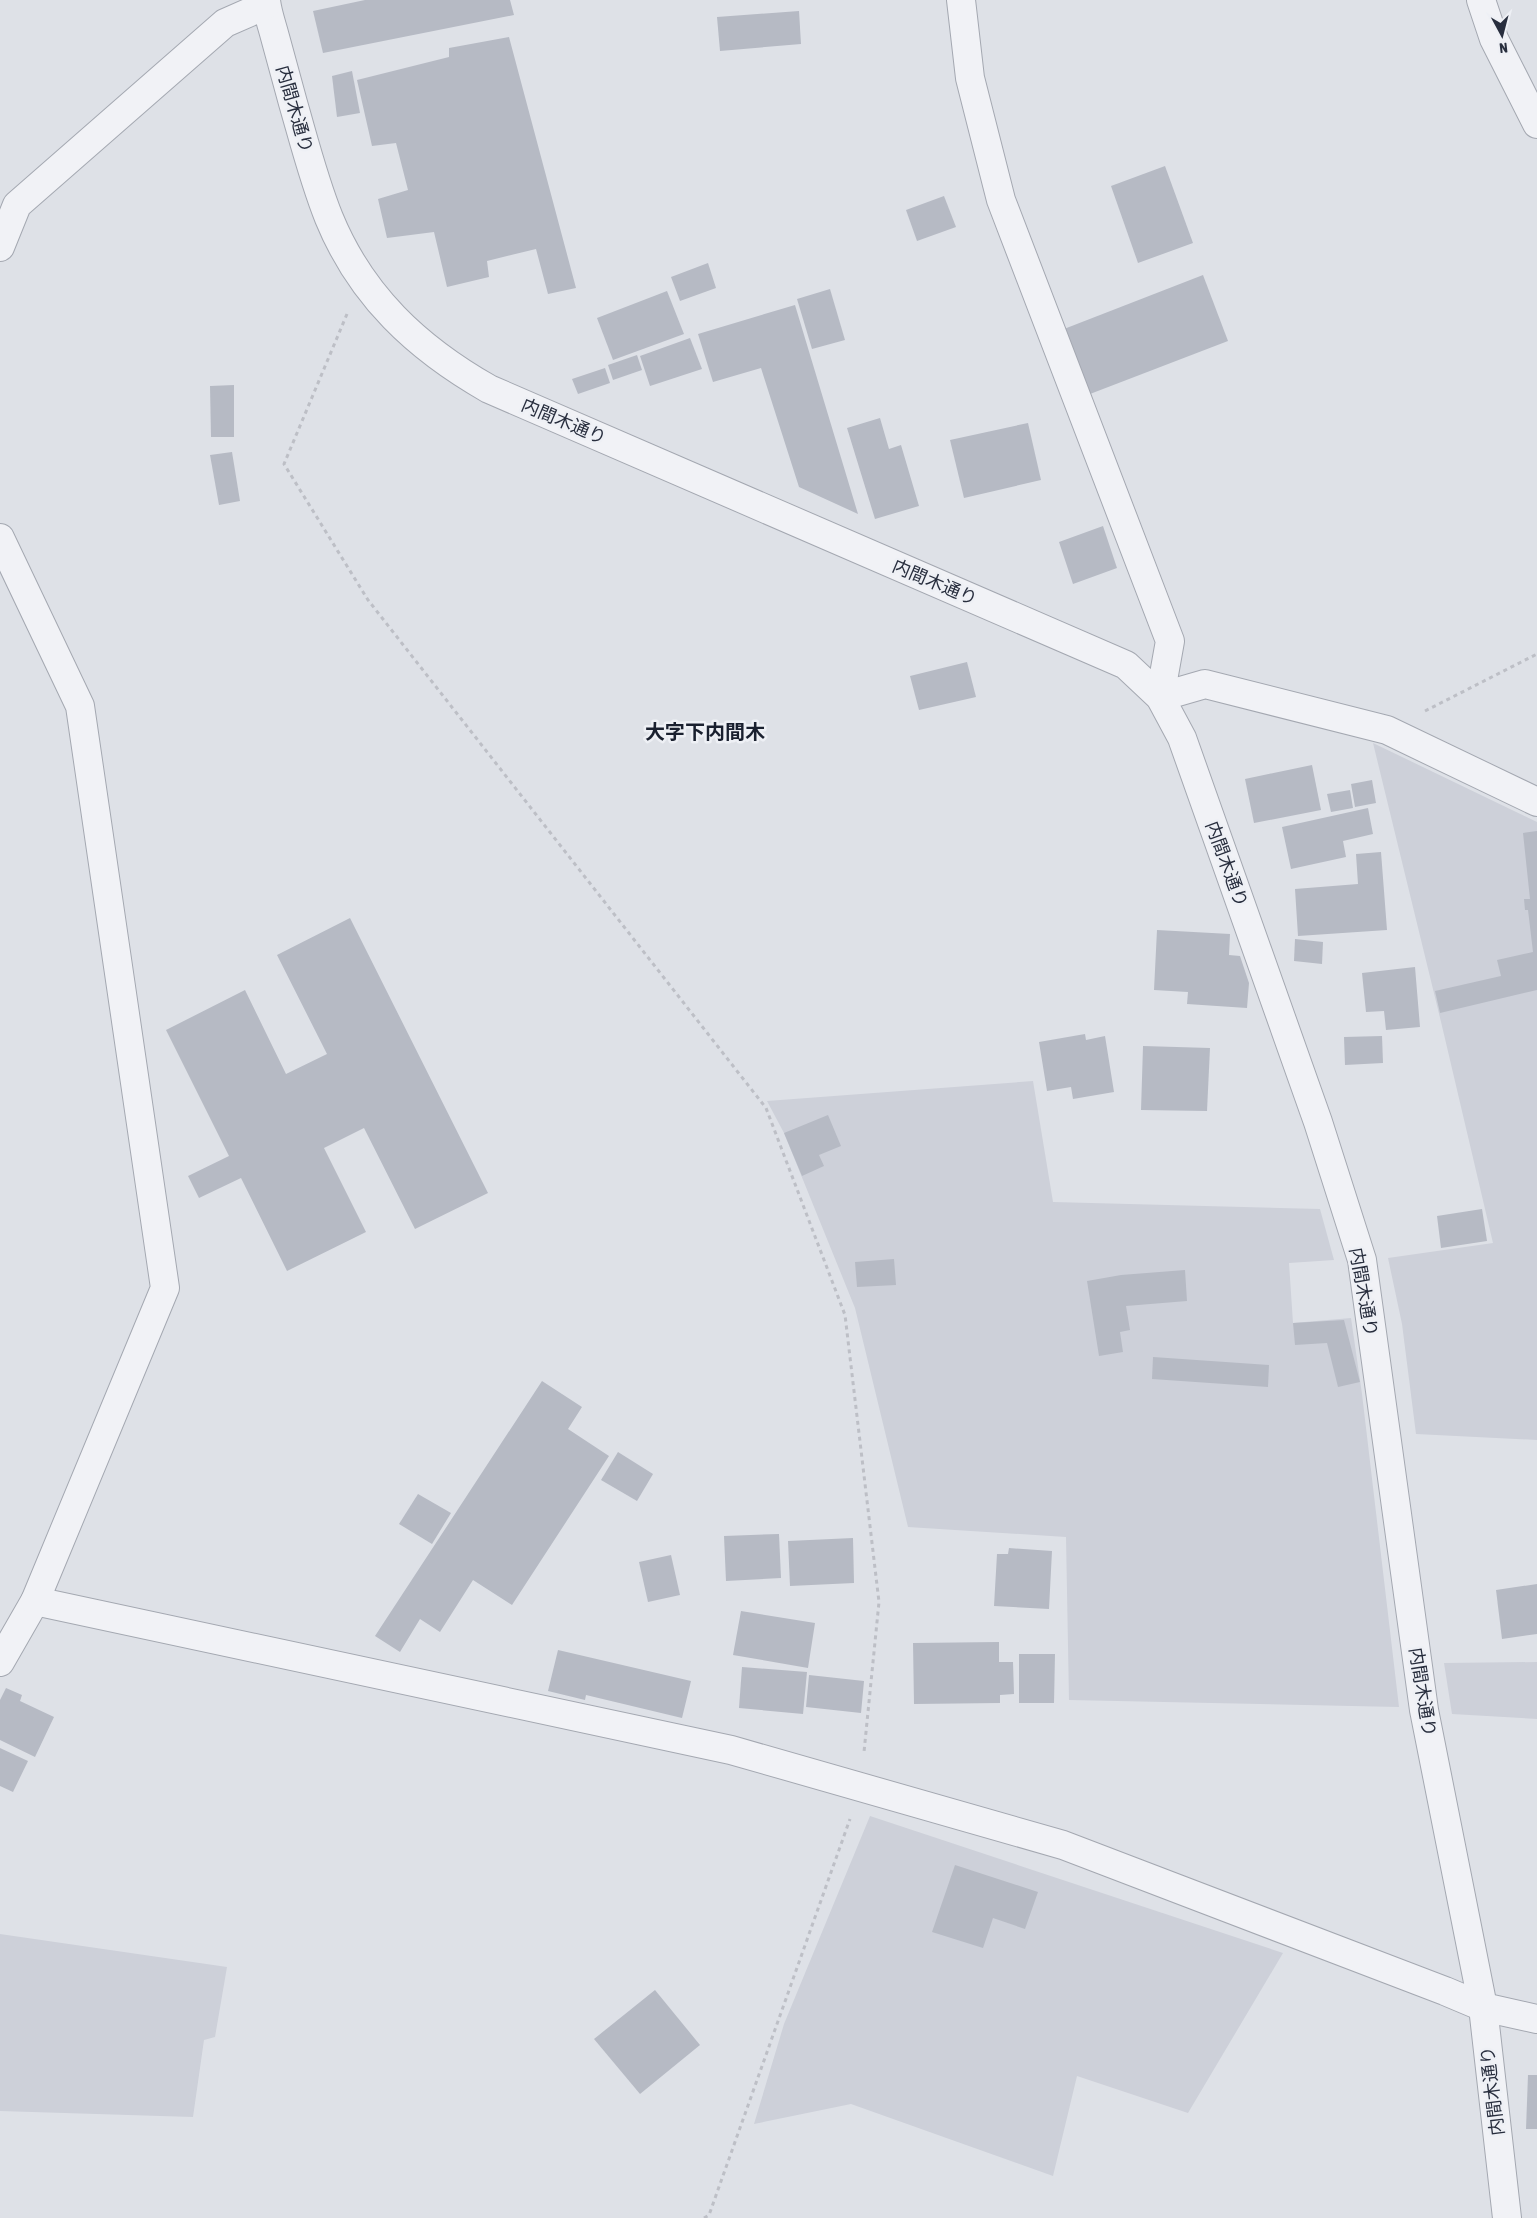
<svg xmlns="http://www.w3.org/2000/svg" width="1537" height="2218" font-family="'Asap Condensed','Noto Sans JP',sans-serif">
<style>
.built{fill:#cdd0d9}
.building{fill:#b6bac4}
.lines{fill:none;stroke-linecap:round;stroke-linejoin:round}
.minor-casing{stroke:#a4a8b1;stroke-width:30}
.path{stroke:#bdbfc6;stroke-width:3;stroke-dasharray:4 4;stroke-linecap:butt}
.minor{stroke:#f1f2f6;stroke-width:28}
.labels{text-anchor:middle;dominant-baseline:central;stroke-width:5;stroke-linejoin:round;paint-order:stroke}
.street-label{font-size:18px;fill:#282e3e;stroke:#eef0f5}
.quarter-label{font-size:20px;font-weight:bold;fill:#1a202f;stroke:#eef0f5}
</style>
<rect width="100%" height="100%" fill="#dee1e7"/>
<!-- built -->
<g class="built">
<path d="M1373,743L1537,822V1440L1416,1434L1402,1324L1388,1258L1493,1243L1442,1026Z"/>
<path d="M1033,1081L1053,1202L1320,1209L1334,1260L1289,1263L1293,1323L1351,1318L1362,1394L1399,1707L1069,1700L1066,1537L908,1527L855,1308L784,1133L767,1101Z"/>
<path d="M1537,1662V1719L1452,1714L1444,1663Z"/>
<path d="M870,1816L1283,1953L1188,2113L1077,2076L1053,2176L851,2104L754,2124L784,2024Z"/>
<path d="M0,1934L227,1967L215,2037L204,2040L193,2117L0,2111Z"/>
</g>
<!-- building -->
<g class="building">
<path d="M365,0H510L514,15L323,53L313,11Z"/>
<path d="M799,11L801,44L720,51L717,17Z"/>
<path d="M509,37L576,288L548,294L536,249L487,261L489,277L447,287L434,232L387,238L378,199L408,190L396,143L372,146L357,80L449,57V48Z"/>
<path d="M352,71L360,113L337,117L332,76Z"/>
<path d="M1165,166L1193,243L1138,263L1111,186Z"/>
<path d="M944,196L956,227L917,241L906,210Z"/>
<path d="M708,263L716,288L680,301L671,277Z"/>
<path d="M1203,275L1228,341L1090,394L1064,329Z"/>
<path d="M830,289L845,340L812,349L797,299Z"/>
<path d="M667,291L684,334L613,360L597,318Z"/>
<path d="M795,305L858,514L799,487L761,368L713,382L698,334Z"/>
<path d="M690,338L702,369L650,386L640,356Z"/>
<path d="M637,355L642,370L613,380L608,365Z"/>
<path d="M605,368L610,383L578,394L572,379Z"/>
<path d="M234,385V437H211L210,386Z"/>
<path d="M880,418L889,449L901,445L919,506L875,519L847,428Z"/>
<path d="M1028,423L1041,480L964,498L950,440Z"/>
<path d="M232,452L240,501L219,505L210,455Z"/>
<path d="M1103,526L1117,568L1073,584L1059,542Z"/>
<path d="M967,662L976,697L919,710L910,676Z"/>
<path d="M1312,765L1321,810L1254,823L1245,779Z"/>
<path d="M1372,780L1376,803L1355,807L1351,784Z"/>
<path d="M1350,790L1353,808L1331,812L1327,794Z"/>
<path d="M1368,808L1373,834L1343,841L1346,857L1291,869L1282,827Z"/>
<path d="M1537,831V990L1440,1013L1435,991L1501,976L1497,960L1533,952L1528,910H1525L1524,899H1530L1523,833Z"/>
<path d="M1381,852L1387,930L1298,936L1295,889L1358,884L1356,854Z"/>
<path d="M350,918L488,1193L415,1229L364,1128L324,1148L366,1232L287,1271L241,1178L199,1198L188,1176L229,1156L166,1030L245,990L286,1074L327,1054L277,955Z"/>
<path d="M1157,930L1230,934L1229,955L1240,956L1249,983L1247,1008L1187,1004L1188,992L1154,990Z"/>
<path d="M1295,939L1323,942L1322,964L1294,961Z"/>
<path d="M1415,967L1420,1027L1386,1030L1384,1011L1366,1012L1362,973Z"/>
<path d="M1085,1034L1086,1040L1105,1036L1114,1092L1073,1099L1071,1087L1047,1091L1039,1042Z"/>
<path d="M1382,1036L1383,1063L1345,1065L1344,1037Z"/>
<path d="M1143,1046L1210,1048L1207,1111L1141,1110Z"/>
<path d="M828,1115L841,1146L819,1155L824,1166L802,1176L784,1133Z"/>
<path d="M1482,1209L1487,1241L1441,1248L1437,1216Z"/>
<path d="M894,1259L896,1285L857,1287L855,1262Z"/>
<path d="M1185,1270L1187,1301L1126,1306L1130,1330L1120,1332L1123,1352L1099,1356L1087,1281L1121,1275Z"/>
<path d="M1344,1320L1360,1382L1338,1387L1327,1343L1295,1345L1293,1323Z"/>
<path d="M1153,1357L1269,1365L1268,1387L1152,1379Z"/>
<path d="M542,1381L582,1407L568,1429L609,1456L512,1605L473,1580L440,1632L420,1619L400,1652L375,1636Z"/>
<path d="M618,1452L653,1474L637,1501L601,1480Z"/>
<path d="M418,1494L451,1513L432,1544L399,1524Z"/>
<path d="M779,1534L781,1578L726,1581L724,1536Z"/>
<path d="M853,1538L854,1583L790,1586L788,1541Z"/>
<path d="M1009,1548L1052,1551L1049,1609L994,1606L997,1554H1008Z"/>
<path d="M671,1555L680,1595L648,1602L639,1562Z"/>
<path d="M1537,1584V1634L1502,1639L1496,1590Z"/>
<path d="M741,1611L815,1623L808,1668L733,1655Z"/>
<path d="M999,1642V1662H1013L1014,1694L1000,1695V1703L914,1704L913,1643Z"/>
<path d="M558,1650L691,1681L682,1718L586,1695L585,1700L548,1691Z"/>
<path d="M1019,1654H1055L1054,1703H1019Z"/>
<path d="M742,1667L807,1672L803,1714L739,1708Z"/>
<path d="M809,1675L864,1681L861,1713L806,1707Z"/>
<path d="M6,1688L22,1695L20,1701L54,1717L35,1757L0,1740V1700Z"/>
<path d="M0,1748L28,1761L13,1792L0,1786Z"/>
<path d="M955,1865L1038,1892L1025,1929L993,1918L983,1948L932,1932Z"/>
<path d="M655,1990L700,2045L640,2094L594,2039Z"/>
<path d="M1528,2075H1537V2129H1526Z"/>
</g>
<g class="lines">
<!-- minor casing -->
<g class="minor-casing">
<g id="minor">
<path d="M266,0C267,12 272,25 275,37C281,59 287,81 293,103C304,141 314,181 329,218C361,296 417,348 489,389L1126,665L1160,697L1182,738L1318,1122L1362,1260L1424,1710L1483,2007L1507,2218"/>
<path d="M961,0L970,78L1001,200L1170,641L1160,697L1205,684L1387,730L1537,802"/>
<path d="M1481,0L1494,39L1537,124"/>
<path d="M0,247L17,205L225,23L266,5"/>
<path d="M0,538L80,706L165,1288L35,1601L0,1662"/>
<path d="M35,1601L731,1750L1063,1845L1445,1991L1483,2007L1537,2019"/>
</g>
</g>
<!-- path -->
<g class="path">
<path d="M347,314L284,464L368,600L766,1108L845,1315L879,1602L864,1752"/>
<path d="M1425,711L1537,654"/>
<path d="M704,2218L709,2215L850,1819"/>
</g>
<!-- minor -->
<use href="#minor" class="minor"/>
</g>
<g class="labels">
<!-- street labels -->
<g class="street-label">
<text transform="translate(295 109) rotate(74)">内間木通り</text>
<text transform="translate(564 421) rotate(23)">内間木通り</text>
<text transform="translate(935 582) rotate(23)">内間木通り</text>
<text transform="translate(1227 864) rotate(70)">内間木通り</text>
<text transform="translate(1364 1292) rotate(80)">内間木通り</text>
<text transform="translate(1423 1692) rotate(81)">内間木通り</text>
<text transform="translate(1492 2091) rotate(-97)">内間木通り</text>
</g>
<!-- quarter labels -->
<g class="quarter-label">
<text x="705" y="731">大字下内間木</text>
</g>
</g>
<!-- north arrow -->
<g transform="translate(1502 35) rotate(173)" stroke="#eef0f5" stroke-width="4" paint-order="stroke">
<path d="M0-4L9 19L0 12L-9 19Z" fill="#282e3e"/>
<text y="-8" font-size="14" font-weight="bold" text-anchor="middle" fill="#282e3e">N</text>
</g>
</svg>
